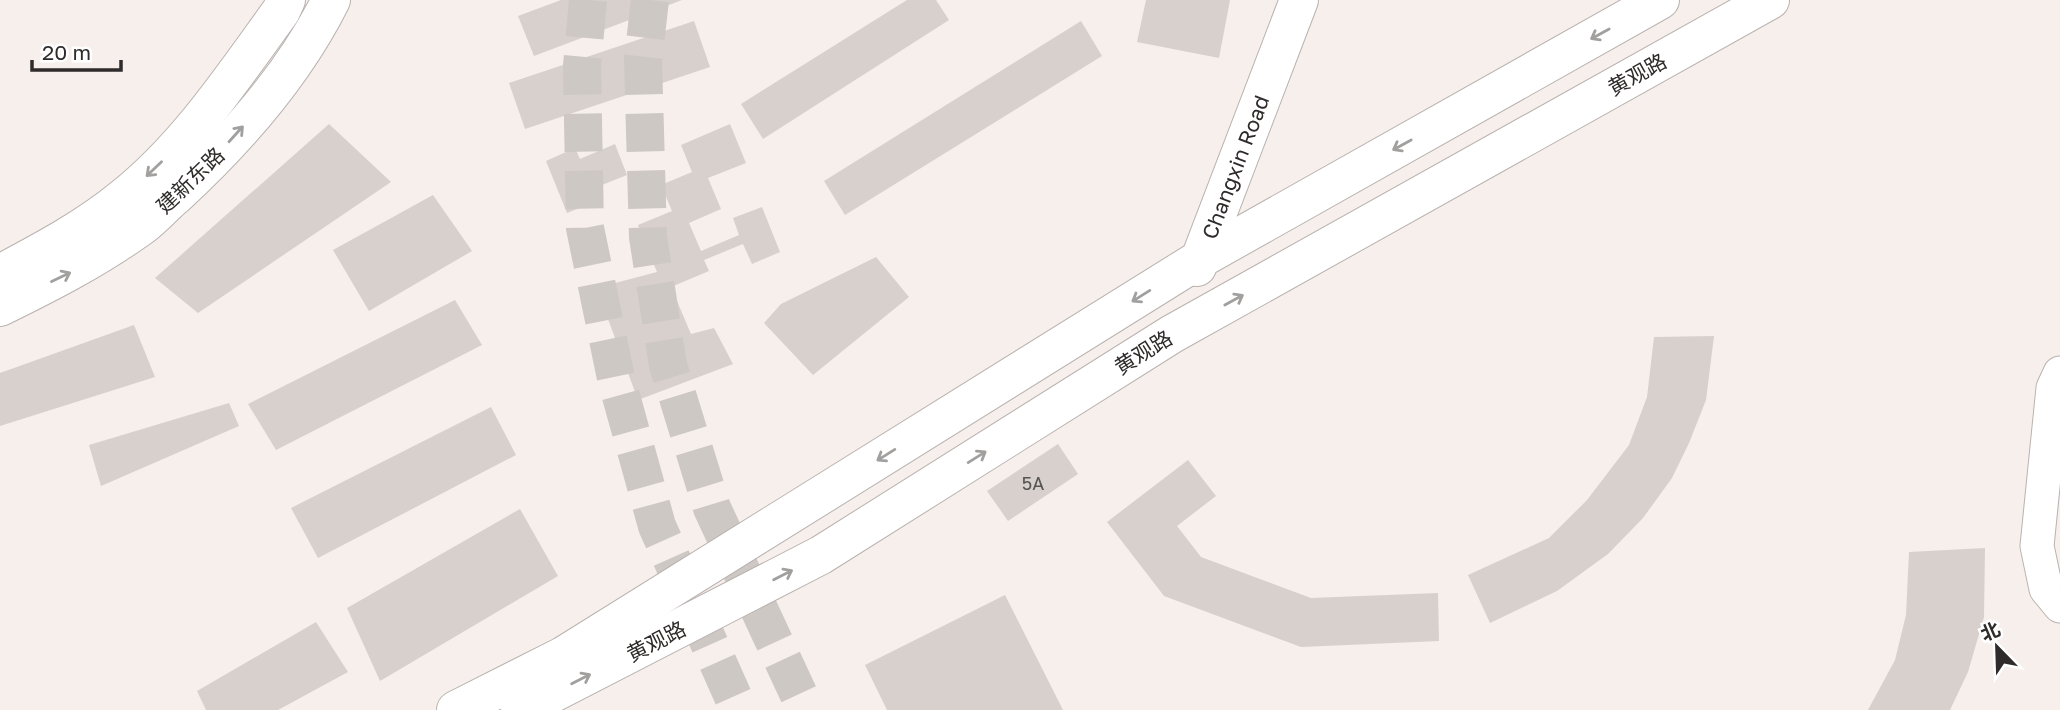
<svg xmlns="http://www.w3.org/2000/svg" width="2060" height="710" font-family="'Golos Text','Noto Sans SC',sans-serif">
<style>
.building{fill:#d7d0cd}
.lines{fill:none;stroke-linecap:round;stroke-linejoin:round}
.secondary-tunnel{stroke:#cec8c5;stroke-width:38;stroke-dasharray:38 19;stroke-linecap:butt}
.street-casing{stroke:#b9b2af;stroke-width:35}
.secondary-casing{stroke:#b9b2af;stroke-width:40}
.primary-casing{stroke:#b9b2af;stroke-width:40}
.street{stroke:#fff;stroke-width:33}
.secondary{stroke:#fff;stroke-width:38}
.primary{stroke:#fff;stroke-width:38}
.oneway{stroke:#a1a09f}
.labels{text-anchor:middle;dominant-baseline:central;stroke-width:6;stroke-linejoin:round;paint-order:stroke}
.number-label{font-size:18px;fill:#585453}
.street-label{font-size:21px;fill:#2e2b2a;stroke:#fff}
</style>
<rect width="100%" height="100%" fill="#f6efec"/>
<!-- building -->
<g class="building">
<path d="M561,0H682L534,56L518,16Z"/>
<path d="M907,0H936L949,20L763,139L741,104Z"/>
<path d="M1146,0H1230L1219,58L1137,42Z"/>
<path d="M694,21L710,67L525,129L509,83Z"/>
<path d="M1081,21L1102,56L845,215L824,181Z"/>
<path d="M329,124L391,182L198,313L155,278Z"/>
<path d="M730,124L746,163L708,178L721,209L689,223L701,251L739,235L733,218L762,207L780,252L752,264L743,244L704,260L709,271L671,287L691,334L714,328L733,364L638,400L602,303L600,287L657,272L638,225L672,211L661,185L692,172L681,145Z"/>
<path d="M615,144L627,175L592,189L597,201L567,213L546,161L575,148L580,159Z"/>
<path d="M433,195L472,251L369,311L333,250Z"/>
<path d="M876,257L909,297L813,375L764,323L781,304Z"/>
<path d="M455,300L482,345L276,450L248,404Z"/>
<path d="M134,325L155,377L0,426V373Z"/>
<path d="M1714,336L1706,400L1689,443L1672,478L1643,518L1608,554L1557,591L1490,623L1468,575L1549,538L1587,500L1629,445L1647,397L1654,337Z"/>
<path d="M229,403L239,426L101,486L89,445Z"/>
<path d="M491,407L516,455L318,558L291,508Z"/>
<path d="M1058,444L1078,474L1008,521L987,491Z"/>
<path d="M1188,460L1216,496L1177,526L1201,557L1311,598L1438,593L1439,641L1301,647L1164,596L1107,522Z"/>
<path d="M520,509L558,576L380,681L347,608Z"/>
<path d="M1985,548L1984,617L1968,672L1950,710H1868L1895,660L1906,615L1909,552Z"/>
<path d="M1005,595L1063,710H887L865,665Z"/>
<path d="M316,622L348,672L278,710H206L197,691Z"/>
</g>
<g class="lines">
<!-- secondary-tunnel -->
<g class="secondary-tunnel">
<path d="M588,0L582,66L585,228L616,378L657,526L739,710"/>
<path d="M650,0L643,60L648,237L668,365L712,508L806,710"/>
</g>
<!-- street casing -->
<g class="street-casing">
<path id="street" d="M2060,373L2053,388L2037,546L2046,589L2060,606"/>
</g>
<!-- secondary casing -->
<g class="secondary-casing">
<g id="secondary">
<path id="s1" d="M1197,267L1299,0"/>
<path d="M456,710L563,656L1200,259L1660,0"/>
<path d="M520,710L821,555L1172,334L1770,0"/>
</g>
</g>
<!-- primary casing -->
<g class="primary-casing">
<g id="primary">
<path d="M0,274C43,251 85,229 123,198C187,147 233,77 281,11L286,0"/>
<path d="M0,307C49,283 94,260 139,228C152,219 163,206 175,196C236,140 294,74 331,0"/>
</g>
</g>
<!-- street -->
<use href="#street" class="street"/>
<!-- secondary -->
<use href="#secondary" class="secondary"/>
<!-- primary -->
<use href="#primary" class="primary"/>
</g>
<!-- one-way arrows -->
<defs><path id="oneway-shaft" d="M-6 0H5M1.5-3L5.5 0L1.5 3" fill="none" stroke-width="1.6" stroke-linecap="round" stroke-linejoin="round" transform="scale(1.75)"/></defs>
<g class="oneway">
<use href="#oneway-shaft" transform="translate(1600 34) rotate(151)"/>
<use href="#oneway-shaft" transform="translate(236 134) rotate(-48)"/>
<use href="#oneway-shaft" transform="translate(1402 145) rotate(151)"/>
<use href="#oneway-shaft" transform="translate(154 169) rotate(136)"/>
<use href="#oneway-shaft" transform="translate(61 277) rotate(-26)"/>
<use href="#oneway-shaft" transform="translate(1141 296) rotate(148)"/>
<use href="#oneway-shaft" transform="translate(1234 300) rotate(-29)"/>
<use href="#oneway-shaft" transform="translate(886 455) rotate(148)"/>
<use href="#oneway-shaft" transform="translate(977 457) rotate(-32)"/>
<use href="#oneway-shaft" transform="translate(783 575) rotate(-27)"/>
<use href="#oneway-shaft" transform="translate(581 679) rotate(-27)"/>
</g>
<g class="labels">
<!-- number labels -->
<g class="number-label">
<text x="1033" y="483">5A</text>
</g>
<!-- street labels -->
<g class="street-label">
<text transform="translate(1637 74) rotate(-29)">黄观路</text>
<text stroke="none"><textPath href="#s1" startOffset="107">Changxin Road</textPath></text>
<text transform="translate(190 180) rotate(-44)">建新东路</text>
<text transform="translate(1143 352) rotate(-32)">黄观路</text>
<text transform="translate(656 641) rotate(-27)">黄观路</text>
</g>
</g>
<!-- north arrow -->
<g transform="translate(1997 647) rotate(337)" stroke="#ffffff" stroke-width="5" paint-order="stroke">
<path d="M0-5L12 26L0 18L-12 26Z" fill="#2e2b2a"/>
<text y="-10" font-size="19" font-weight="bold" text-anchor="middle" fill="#2e2b2a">北</text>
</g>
<!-- scale -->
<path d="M32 60v10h89v-10" fill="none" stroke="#2e2b2a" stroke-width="3.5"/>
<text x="42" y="60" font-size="21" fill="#2e2b2a" stroke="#ffffff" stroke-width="5" paint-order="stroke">20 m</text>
</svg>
